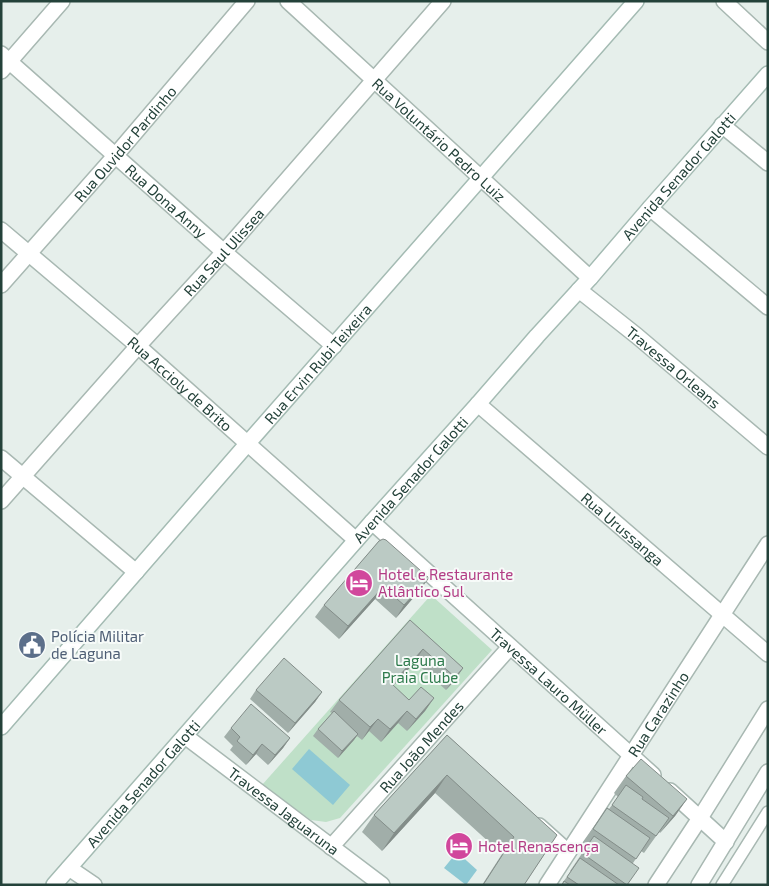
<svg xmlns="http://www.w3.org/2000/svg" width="769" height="886" font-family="'Exo 2',sans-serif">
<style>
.green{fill:#bfe0c8}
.water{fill:#8ec9d4}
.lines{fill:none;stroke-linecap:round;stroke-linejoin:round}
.pedestrian-casing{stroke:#a8b8b2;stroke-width:14}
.minor-casing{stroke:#a8b8b2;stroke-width:18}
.tertiary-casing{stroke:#a8b8b2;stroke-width:18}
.secondary-casing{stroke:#a4bbb3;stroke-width:18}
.pedestrian{stroke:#fff;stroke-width:11}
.minor{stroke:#fff;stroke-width:15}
.tertiary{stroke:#fff;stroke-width:15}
.secondary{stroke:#fff;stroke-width:15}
.wall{fill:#a1aea9}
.shaded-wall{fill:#838d89}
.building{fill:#bbcac4;stroke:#838d89}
.labels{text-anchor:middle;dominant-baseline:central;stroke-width:4;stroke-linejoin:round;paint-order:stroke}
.street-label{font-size:15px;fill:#24423a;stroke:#f7fbf9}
.hotel-label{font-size:15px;fill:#b23c85;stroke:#f7fbf9;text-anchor:start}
.service-label{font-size:15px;fill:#4e5e75;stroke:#f7fbf9;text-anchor:start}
.park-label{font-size:15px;fill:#2d7a4b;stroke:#f7fbf9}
</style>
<rect width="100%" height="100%" fill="#e6efeb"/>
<!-- green -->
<path class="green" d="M431,595L492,650L340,818L326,822L311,820L262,785Z"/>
<!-- water -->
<g class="water">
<path d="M309,749L350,785L333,805L292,769Z"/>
<path d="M457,852L477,870L466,885L444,868Z"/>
</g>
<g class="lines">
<!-- pedestrian casing -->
<g class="pedestrian-casing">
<path id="pedestrian" d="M722,885L768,812"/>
</g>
<!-- minor casing -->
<g class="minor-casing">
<g id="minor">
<path id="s1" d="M288,1L590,278"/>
<path d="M724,1L768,42"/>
<path id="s2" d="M1,54L224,252L334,346"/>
<path d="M1,71L62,1"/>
<path d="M722,125L768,163"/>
<path d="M650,208L768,307"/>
<path id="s3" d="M1,230L138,346L356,540"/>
<path id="s4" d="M1,285L115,156L247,1"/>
<path id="s5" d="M579,290L637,336L768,447"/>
<path id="s6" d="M478,404L768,654"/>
<path d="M1,458L136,572"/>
<path id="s7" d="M1,501L138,346L224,252L443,1"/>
<path id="s8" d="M372,522L653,775"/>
<path id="s9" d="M185,736L382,885"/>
<path d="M670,791L726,842"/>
<path d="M539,826L568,852"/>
<path id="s10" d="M331,847L510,647"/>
<path d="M69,868L94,885"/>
<path id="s11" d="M547,885L768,544"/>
</g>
</g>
<!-- tertiary casing -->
<g class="tertiary-casing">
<g id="tertiary">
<path d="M656,885L700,818L768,709"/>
<path d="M699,885L768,772"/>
</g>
</g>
<!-- secondary casing -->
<g class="secondary-casing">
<g id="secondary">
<path id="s12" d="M1,727L248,443L636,1"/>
<path id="s13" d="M54,885L372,522L478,404L537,336L590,278L650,208L768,74"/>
</g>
</g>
<!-- pedestrian -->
<use href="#pedestrian" class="pedestrian"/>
<!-- minor -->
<use href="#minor" class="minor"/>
<!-- tertiary -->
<use href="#tertiary" class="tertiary"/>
<!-- secondary -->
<use href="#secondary" class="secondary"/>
</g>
<!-- wall -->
<g class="wall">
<path d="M379,541L420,590L396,618L375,599L339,639L315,617L324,605Z"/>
<path d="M410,620L463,668L455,680L446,690L415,662L393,686L409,700L434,698L425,711L407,731L398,723L381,742L369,731L362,740L357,736L338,758L313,736L318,729L332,713L330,712L339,700Z"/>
<path d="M256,690L322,692L315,702L288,733L250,699Z"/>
<path d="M231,728L290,738L283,748L268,765L256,754L246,765L230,750L233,746L224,737Z"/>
<path d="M447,735L557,835L524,885H482L502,854L435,793L382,851L362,832L374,815Z"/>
<path d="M626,776L687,799L675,816L660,833L659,832L644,853L641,851L633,863L627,885H561L571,871H570L585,849L580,846L607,808L609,809L618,797L614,793Z"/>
</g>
<!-- shaded-wall -->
<g class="shaded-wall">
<path d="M429,578L420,590L396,618L404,605Z"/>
<path d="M383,587L375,599L339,639L348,626Z"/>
<path d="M423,649L415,662L383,697L392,684Z"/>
<path d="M463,668L455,680L446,690L455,677Z"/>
<path d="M322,692L315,702L288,733L295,723Z"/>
<path d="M434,698L425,711L407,731L416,719Z"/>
<path d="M407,711L398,723L381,742L390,729Z"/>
<path d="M378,719L369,731L362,740L370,727Z"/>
<path d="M358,734L354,740L338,758L342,751Z"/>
<path d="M290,738L283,748L268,765L275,755Z"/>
<path d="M262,744L256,754L246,765L253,755Z"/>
<path d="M447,775L435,793L382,851L394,833Z"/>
<path d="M687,799L675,816L660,833L673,816Z"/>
</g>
<!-- building -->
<g class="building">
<path d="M383,539L386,540L429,578L404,605L383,587L348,626L324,605L379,541Z"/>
<path d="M410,620L463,668L455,677L423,649L392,684L409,700L421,687L434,698L416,719L407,711L390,729L378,719L370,727L339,700Z"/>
<path d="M284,658L322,692L295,723L256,690Z"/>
<path d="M251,704L290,738L275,755L262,744L253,755L237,741L240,737L231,728Z"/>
<path d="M334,711L358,734L342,751L318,729Z"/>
<path d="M447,735L557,835L524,885H483L514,837L447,775L394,833L374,815Z"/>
<path d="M641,759L687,799L673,816L626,776Z"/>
<path d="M626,785L643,797L642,799L669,818L656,836L612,805Z"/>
<path d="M607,808L650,838L636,859L593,829Z"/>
<path d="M594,836L639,868L627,885L582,853Z"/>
<path d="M580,858L619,885H579L567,877Z"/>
<path d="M564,881L570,885H562Z"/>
</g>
<!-- icons -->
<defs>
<g id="hotel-disc" transform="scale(1.4375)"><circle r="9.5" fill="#d1479c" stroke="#f7fbf9"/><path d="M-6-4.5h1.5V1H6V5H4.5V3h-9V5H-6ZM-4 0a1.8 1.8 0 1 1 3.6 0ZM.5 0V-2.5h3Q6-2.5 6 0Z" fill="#fff"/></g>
<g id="civic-disc" transform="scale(1.4375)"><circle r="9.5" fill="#5c6f8a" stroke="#f7fbf9"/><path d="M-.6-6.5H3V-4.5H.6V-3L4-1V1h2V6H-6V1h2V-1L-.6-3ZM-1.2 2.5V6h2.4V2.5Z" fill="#fff"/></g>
</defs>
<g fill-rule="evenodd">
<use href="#hotel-disc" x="359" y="583"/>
<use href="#civic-disc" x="32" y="645"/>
<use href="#hotel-disc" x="459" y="846"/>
</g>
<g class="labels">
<!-- street labels -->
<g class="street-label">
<text stroke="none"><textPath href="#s1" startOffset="205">Rua Voluntário Pedro Luiz</textPath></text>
<text stroke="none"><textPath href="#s4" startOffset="188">Rua Ouvidor Pardinho</textPath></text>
<text stroke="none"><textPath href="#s13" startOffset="945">Avenida Senador Galotti</textPath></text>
<text stroke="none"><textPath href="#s2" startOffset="221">Rua Dona Anny</textPath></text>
<text stroke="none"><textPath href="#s7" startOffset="334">Rua Saul Ulissea</textPath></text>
<text stroke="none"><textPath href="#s12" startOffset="482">Rua Ervin Rubi Teixeira</textPath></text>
<text stroke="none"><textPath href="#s5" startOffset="122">Travessa Orleans</textPath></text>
<text stroke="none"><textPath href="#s3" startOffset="236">Rua Accioly de Brito</textPath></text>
<text stroke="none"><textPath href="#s13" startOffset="540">Avenida Senador Galotti</textPath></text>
<text stroke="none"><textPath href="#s6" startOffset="191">Rua Urussanga</textPath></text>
<text stroke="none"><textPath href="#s8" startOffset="238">Travessa Lauro Müller</textPath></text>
<text stroke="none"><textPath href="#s11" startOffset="204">Rua Carazinho</textPath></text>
<text stroke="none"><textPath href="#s10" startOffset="135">Rua João Mendes</textPath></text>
<text stroke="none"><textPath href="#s13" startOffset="135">Avenida Senador Galotti</textPath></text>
<text stroke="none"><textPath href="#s9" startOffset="124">Travessa Jaguaruna</textPath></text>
</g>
<!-- hotel labels -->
<g class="hotel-label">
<text x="378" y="574">Hotel e Restaurante<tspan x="378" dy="17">Atlântico Sul</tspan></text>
<text x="478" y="846">Hotel Renascença</text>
</g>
<!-- service labels -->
<g class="service-label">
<text x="51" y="636">Polícia Militar<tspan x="51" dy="17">de Laguna</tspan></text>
</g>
<!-- park labels -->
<g class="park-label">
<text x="420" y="660">Laguna<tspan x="420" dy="17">Praia Clube</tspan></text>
</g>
</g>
<!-- border -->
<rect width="769" height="886" fill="none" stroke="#24423a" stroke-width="5"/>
</svg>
